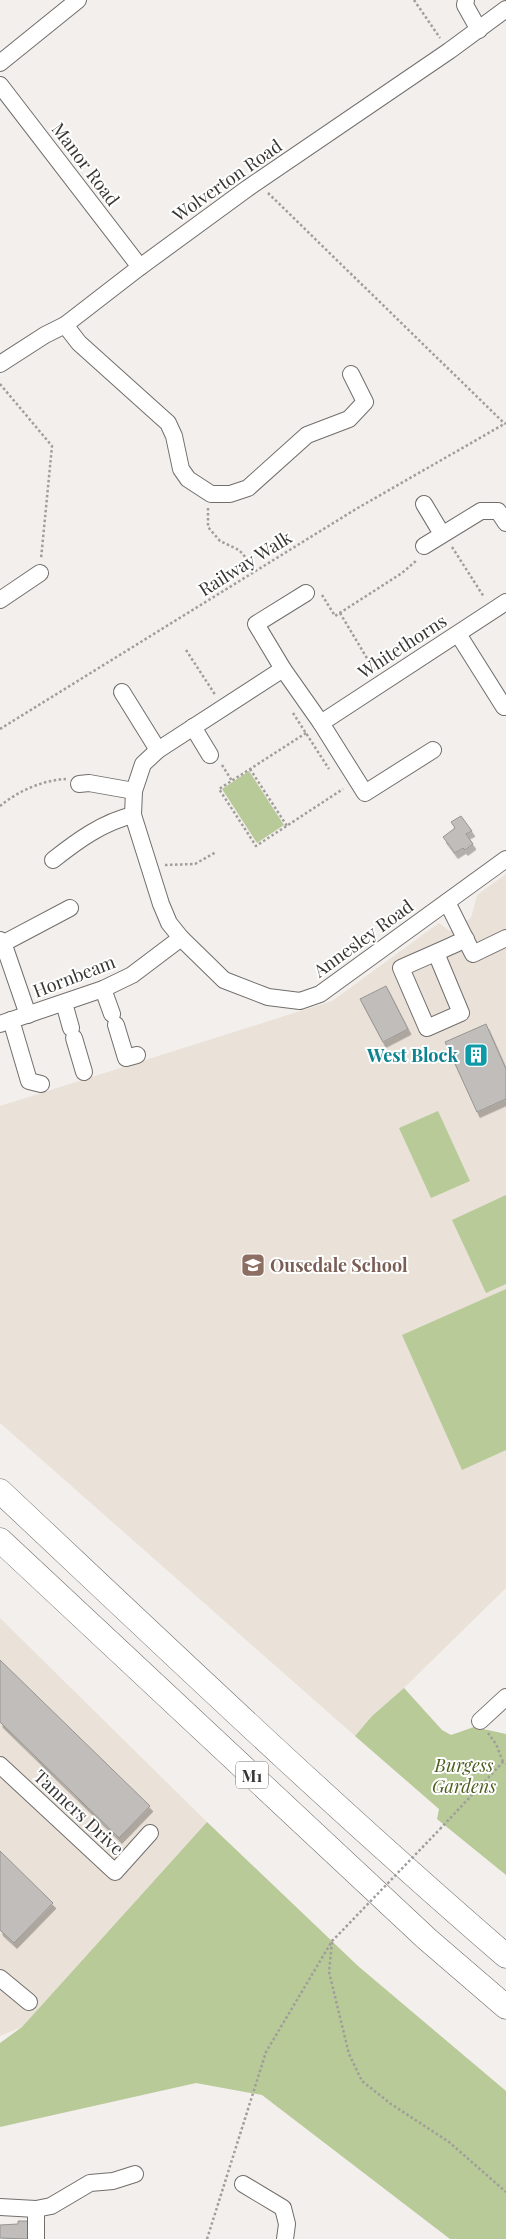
<svg xmlns="http://www.w3.org/2000/svg" width="506" height="2239" font-family="'Playfair Display',serif">
<style>
.built{fill:#eae2d9}
.green{fill:#b8ca97}
.building{fill:#c0bdba;stroke:#979592;filter:url(#shadow)}
.lines{fill:none;stroke-linecap:round;stroke-linejoin:round}
.minor-casing{stroke:#716e6c;stroke-width:18}
.highway-casing{stroke:#716e6c;stroke-width:25}
.path{stroke:#a09d9b;stroke-width:2.5;stroke-dasharray:2.5 2.5;stroke-linecap:butt}
.minor{stroke:#fff;stroke-width:16}
.highway{stroke:#fff;stroke-width:24}
.path-bridge{stroke:#a09d9b;stroke-width:2.5;stroke-dasharray:2.5 2.5;stroke-linecap:butt}
.labels{text-anchor:middle;dominant-baseline:central;stroke-width:4;stroke-linejoin:round;paint-order:stroke}
.shield{fill:#fff;stroke:#747272;stroke-width:1}
.shield-label{font-size:16px;font-weight:bold;fill:#383635}
.street-label{font-size:18px;fill:#383635;stroke:#fff}
.culture-label{font-size:18px;font-weight:bold;fill:#0d838f;stroke:#fff;text-anchor:end}
.education-label{font-size:18px;font-weight:bold;fill:#785e54;stroke:#fff;text-anchor:start}
.park-label{font-size:18px;font-style:italic;fill:#4d5f1f;stroke:#fff}
</style>
<defs>
<filter id="shadow"><feDropShadow dx="3" dy="5.5" stdDeviation="0" flood-color="#0004"/></filter>
</defs>
<rect width="100%" height="100%" fill="#f3efec"/>
<!-- built -->
<g class="built">
<path d="M506,874V1588L404,1688L372,1716L355,1736L0,1423V1106L332,1001L439,923L450,931L471,918L477,895Z"/>
<path d="M0,1618L207,1822L22,2027L0,2036Z"/>
</g>
<!-- green -->
<g class="green">
<path d="M249,771L284,825L257,843L222,789Z"/>
<path d="M438,1111L470,1181L431,1198L399,1128Z"/>
<path d="M506,1195V1284L486,1293L452,1220Z"/>
<path d="M506,1289V1450L462,1470L402,1335Z"/>
<path d="M404,1688L442,1730L451,1735L474,1727L506,1734V1875L437,1819L439,1809L355,1736L372,1716Z"/>
<path d="M207,1822L358,1966L506,2091V2239H450L262,2095L196,2083L0,2127V2043L22,2027Z"/>
</g>
<!-- building -->
<g class="building">
<path d="M461,816L472,831L466,834L473,844L465,850L463,848L455,853L443,837L455,828L451,822Z"/>
<path d="M386,986L408,1029L383,1042L360,999Z"/>
<path d="M486,1024L506,1069V1099L477,1112L445,1042Z"/>
<path d="M0,1660L150,1806L119,1838L0,1722Z"/>
<path d="M0,1851L53,1903L14,1943L0,1930Z"/>
<path d="M18,2221H29L28,2239L0,2238V2225L18,2224Z"/>
</g>
<g class="lines">
<!-- minor casing -->
<g class="minor-casing">
<g id="minor">
<path d="M466,0L465,5L479,30"/>
<path d="M0,63L78,0"/>
<path d="M0,85L140,267"/>
<path d="M65,325L79,343L168,423L174,436L181,469L188,479L211,494H230L248,488L307,435L349,419L365,402L351,374"/>
<path d="M0,364L45,335L65,325L140,267L248,188L449,51L506,9"/>
<path d="M424,504L442,534"/>
<path d="M424,546L481,511H498L506,523"/>
<path d="M306,593L256,624L283,669L321,723L365,793L433,750"/>
<path d="M0,600L40,573"/>
<path d="M458,634L504,707L506,706"/>
<path d="M283,669L158,750L143,764L134,791L133,815L161,904L169,923L181,938L224,980L268,997L300,1001L320,994L506,859"/>
<path d="M122,692L158,750"/>
<path d="M321,723L506,602"/>
<path d="M193,727L210,755"/>
<path d="M79,784L89,783L134,791"/>
<path d="M53,860C77,841 103,822 133,815"/>
<path d="M447,902L473,954L506,938"/>
<path d="M0,940L6,951L28,1015"/>
<path d="M2,944L70,908"/>
<path d="M436,953L461,1013L427,1028L401,968C423,958 445,949 466,939"/>
<path d="M103,989L112,1014"/>
<path d="M64,1003L71,1028"/>
<path d="M11,1020L29,1081L41,1084"/>
<path d="M0,1024L103,989L132,975L181,938"/>
<path d="M116,1025L126,1058L137,1055"/>
<path d="M74,1038L84,1072"/>
<path d="M480,1721L506,1697"/>
<path d="M0,1765L115,1872L150,1833"/>
<path d="M0,1978L29,2002"/>
<path d="M243,2184L283,2208L287,2224L285,2239"/>
<path d="M0,2207L36,2209"/>
<path d="M36,2239V2209L51,2206L90,2183L113,2181L135,2174"/>
</g>
</g>
<!-- highway casing -->
<g class="highway-casing">
<g id="highway">
<path d="M0,1491C167,1648 332,1806 506,1956"/>
<path d="M0,1540L427,1939L506,2007"/>
</g>
</g>
<!-- path -->
<g class="path">
<path d="M414,0L440,38"/>
<path d="M268,193L505,424"/>
<path d="M0,384L52,446L41,559"/>
<path d="M208,508V527L220,541L239,550L256,569"/>
<path d="M452,547L484,597"/>
<path d="M322,595L335,616L402,573L417,560"/>
<path d="M340,613L374,670"/>
<path d="M186,650L216,696"/>
<path d="M293,713L329,769"/>
<path d="M0,729L356,509L506,423"/>
<path d="M306,733L219,789L256,846L343,789"/>
<path d="M222,765L232,781"/>
<path d="M250,769L287,826"/>
<path d="M0,806C18,791 43,780 66,779"/>
<path d="M165,865L195,864L216,852"/>
<path d="M488,1733L496,1744L503,1762"/>
<path d="M440,1829L503,1762L506,1764"/>
<path d="M332,1942L329,1972L349,2054L362,2081L391,2104L449,2142L506,2192"/>
<path d="M207,2239L266,2052L332,1941L339,1934"/>
</g>
<!-- minor -->
<use href="#minor" class="minor"/>
<!-- highway -->
<use href="#highway" class="highway"/>
<!-- path-bridge -->
<path class="path-bridge" d="M339,1934L440,1829"/>
</g>
<!-- icons -->
<defs>
<g id="building-square" transform="scale(1.25)"><rect x="-9" y="-9" width="18" height="18" rx="4" fill="#0f9aa8" stroke="#fff"/><path d="M-4-6H4V6H1V3H-1V6H-4ZM-2.5-4.3h1.7v1.8h-1.7ZM.8-4.3h1.7v1.8H.8ZM-2.5-1h1.7V.8h-1.7ZM.8-1h1.7V.8H.8Z" fill="#fff"/></g>
<g id="school-square" transform="scale(1.25)"><rect x="-9" y="-9" width="18" height="18" rx="4" fill="#8d6e63" stroke="#fff"/><path d="M0-5L7-2L0 1L-7-2ZM-4 1L0 2.5L4 1V4Q0 6-4 4Z" fill="#fff"/></g>
</defs>
<g fill-rule="evenodd">
<use href="#building-square" x="476" y="1055"/>
<use href="#school-square" x="253" y="1265"/>
</g>
<g class="labels">
<!-- shield labels -->
<rect class="shield" x="236" y="1761.5" width="32" height="27" rx="4"/>
<g class="shield-label">
<text x="252" y="1775">M1</text>
</g>
<!-- street labels -->
<g class="street-label">
<text transform="translate(86 164) rotate(53)">Manor Road</text>
<text transform="translate(227 180) rotate(-35)">Wolverton Road</text>
<text transform="translate(245 563) rotate(-32)">Railway Walk</text>
<text transform="translate(402 646) rotate(-33)">Whitethorns</text>
<text transform="translate(363 938) rotate(-36)">Annesley Road</text>
<text transform="translate(74 976) rotate(-21)">Hornbeam</text>
<text transform="translate(79 1812) rotate(43)">Tanners Drive</text>
</g>
<!-- culture labels -->
<g class="culture-label">
<text x="458" y="1055">West Block</text>
</g>
<!-- education labels -->
<g class="education-label">
<text x="270" y="1265">Ousedale School</text>
</g>
<!-- park labels -->
<g class="park-label">
<text x="464" y="1765">Burgess<tspan x="464" dy="21">Gardens</tspan></text>
</g>
</g>
</svg>
